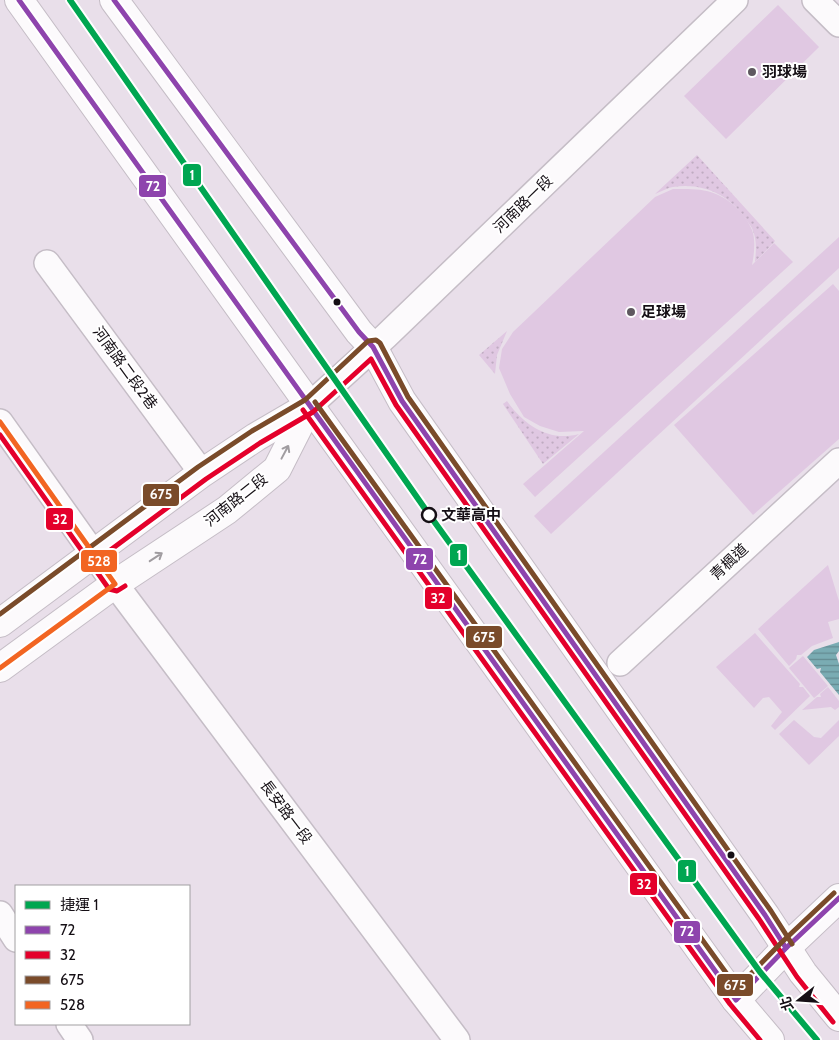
<svg xmlns="http://www.w3.org/2000/svg" width="839" height="1040" font-family="Cabin,'Noto Sans TC',sans-serif">
<style>
.grass{fill:url(#grass-dots)}
.garden{fill:#e0c8e2}
.water{fill:url(#water-rules)}
.lines{fill:none;stroke-linecap:round;stroke-linejoin:round}
.street-casing{stroke:#c5bdc6;stroke-width:28}
.secondary-casing{stroke:#c5bdc6;stroke-width:30}
.street{stroke:#fcfafc;stroke-width:25}
.secondary{stroke:#fcfafc;stroke-width:28}
.bus-1-casing{stroke:#fff;stroke-width:9}
.bus-2-casing{stroke:#fff;stroke-width:9}
.bus-3-casing{stroke:#fff;stroke-width:9}
.bus-4-casing{stroke:#fff;stroke-width:9}
.bus-1{stroke:#8e44ad;stroke-width:5}
.bus-2{stroke:#e4002b;stroke-width:5}
.bus-3{stroke:#7a4b2a;stroke-width:5}
.bus-4{stroke:#f26522;stroke-width:5}
.metro-1-casing{stroke:#fff;stroke-width:10}
.metro-1{stroke:#00a651;stroke-width:6}
.oneway{stroke:#a09ca0}
.poi-dot{fill:#5f5860;stroke:#fff;stroke-width:2}
.bus-dot{fill:#150f15;stroke:#fff;stroke-width:2}
.stop-dot{fill:#fff;stroke:#150f15;stroke-width:2.5}
.labels{text-anchor:middle;dominant-baseline:central;stroke-width:4;stroke-linejoin:round;paint-order:stroke}
.poi-label{font-size:15px;font-weight:bold;fill:#150f15;stroke:#fff;text-anchor:start}
.street-label{font-size:15px;fill:#150f15;stroke:#fff}
.stop-label{font-size:15px;font-weight:bold;fill:#150f15;stroke:#fff;text-anchor:start}
.line-badge{stroke:#fff;stroke-width:2}
.badge-label{font-size:14px;text-anchor:middle;font-weight:bold;fill:#fff}
</style>
<defs>
<pattern id="grass-dots" width="8" height="8" patternUnits="userSpaceOnUse" patternTransform="scale(1.25)"><rect width="8" height="8" fill="#e0c8e2"/><path d="M2 2h.1M6 6h.1" fill="none" stroke="#bfabc1" stroke-width="1.8" stroke-linecap="round"/></pattern>
<pattern id="water-rules" width="6" height="5" patternUnits="userSpaceOnUse" patternTransform="scale(1.25)"><rect width="6" height="5" fill="#7aacb3"/><path d="M0 2.5h6" fill="none" stroke="#638a90"/></pattern>
</defs>
<rect width="100%" height="100%" fill="#e9dfea"/>
<!-- grass -->
<g class="grass">
<path d="M697,155L775,241L755,262C756,252 757,240 753,231C752,226 747,222 745,218C729,194 701,182 673,187C667,188 660,192 655,194Z"/>
<path d="M507,331L497,355L495,374L479,355Z"/>
<path d="M507,401C524,425 549,442 579,434L543,464L503,404Z"/>
</g>
<!-- garden -->
<g class="garden">
<path d="M778,5L819,47L726,139L684,96Z"/>
<path d="M673,189C687,189 702,188 716,194C731,200 746,215 752,230C756,240 754,255 752,265L774,243L793,262L535,497L523,484L584,431L559,432L540,426L524,417L510,394L499,368L502,349L513,332L655,197Z"/>
<path d="M839,237V268L551,534L534,516Z"/>
<path d="M833,284L839,291V439L753,515L674,425Z"/>
<path d="M828,565L839,601V619L828,622L833,638L812,646L801,655H797L796,659L789,666L758,629Z"/>
<path d="M755,633L800,684L799,687H803L810,696L775,730L771,726L782,712L769,697L763,698L754,708L716,667Z"/>
<path d="M803,656L828,686L814,698L789,668Z"/>
<path d="M828,687L839,701V707L835,710L831,707L802,710L817,697H821L820,694Z"/>
<path d="M794,720L814,737L821,738L839,720V736L809,765L779,734Z"/>
</g>
<!-- water -->
<path class="water" d="M839,642V651L836,655L839,664V695L820,672L821,668L817,669L807,657L814,650Z"/>
<g class="lines">
<!-- street casing -->
<g class="street-casing">
<g id="street">
<path d="M815,0L839,24"/>
<path d="M47,263L202,473"/>
<path d="M309,406L386,336L735,0"/>
<path d="M0,422L115,584L457,1040"/>
<path d="M620,663L839,461"/>
<path d="M0,914L16,939"/>
<path d="M69,1024L80,1040"/>
</g>
</g>
<!-- secondary casing -->
<g class="secondary-casing">
<g id="secondary">
<path d="M19,0L736,1000L770,1040"/>
<path d="M114,0L359,332L373,347L402,401L765,915L803,973L839,1017"/>
<path d="M0,623L202,473L256,437L309,406"/>
<path d="M0,668L115,584L227,510L277,469L309,406"/>
<path d="M736,1000L786,948L839,898"/>
</g>
</g>
<!-- street -->
<use href="#street" class="street"/>
<!-- secondary -->
<use href="#secondary" class="secondary"/>
<!-- bus-1 casing -->
<g class="bus-1-casing">
<g id="bus-1">
<path d="M19,0L736,1000L786,948L839,898"/>
<path d="M114,0L359,332L373,347L402,401L765,915L786,948"/>
</g>
</g>
<!-- bus-2 casing -->
<g class="bus-2-casing">
<g id="bus-2">
<path d="M303,410L730,1004L760,1040"/>
<path d="M0,435L109,589L117,591L125,586"/>
<path d="M97,560L206,479L260,443L313,412L371,359L396,405L759,919L797,977L833,1022"/>
</g>
</g>
<!-- bus-3 casing -->
<g class="bus-3-casing">
<g id="bus-3">
<path d="M315,402L737,988L781,943L834,893"/>
<path d="M0,614L198,467L252,431L305,400L368,341L376,340L380,343L408,397L771,911L792,944"/>
</g>
</g>
<!-- bus-4 casing -->
<g class="bus-4-casing">
<path id="bus-4" d="M0,422L115,584L0,668"/>
</g>
<!-- bus-1 -->
<use href="#bus-1" class="bus-1"/>
<!-- bus-2 -->
<use href="#bus-2" class="bus-2"/>
<!-- bus-3 -->
<use href="#bus-3" class="bus-3"/>
<!-- bus-4 -->
<use href="#bus-4" class="bus-4"/>
<!-- metro-1 casing -->
<g class="metro-1-casing">
<path id="metro-1" d="M70,0L428,513L760,972L817,1040"/>
</g>
<!-- metro-1 -->
<use href="#metro-1" class="metro-1"/>
</g>
<!-- one-way arrows -->
<defs><path id="oneway-shaft" d="M-6 0H5M1.5-3L5.5 0L1.5 3" fill="none" stroke-width="1.6" stroke-linecap="round" stroke-linejoin="round" transform="scale(1.25)"/></defs>
<g class="oneway">
<use href="#oneway-shaft" transform="translate(285 452) rotate(-62)"/>
<use href="#oneway-shaft" transform="translate(156 557) rotate(-33)"/>
</g>
<!-- markers -->
<g class="poi-dot">
<circle cx="752" cy="72" r="5"/>
<circle cx="631" cy="312" r="5"/>
</g>
<g class="bus-dot">
<circle cx="337" cy="302" r="4.5"/>
<circle cx="731" cy="855" r="4.5"/>
</g>
<circle class="stop-dot" cx="429" cy="515" r="7"/>
<g class="labels">
<!-- poi labels -->
<g class="poi-label">
<text x="762" y="72">羽球場</text>
<text x="641" y="312">足球場</text>
</g>
<!-- street labels -->
<g class="street-label">
<text transform="translate(523 204) rotate(-44)">河南路一段</text>
<text transform="translate(125 368) rotate(54)">河南路二段2巷</text>
<text transform="translate(236 500) rotate(-38)">河南路二段</text>
<text transform="translate(729 562) rotate(-43)">青楓道</text>
<text transform="translate(286 812) rotate(53)">長安路一段</text>
</g>
<!-- stop labels -->
<g class="stop-label">
<text x="441" y="515">文華高中</text>
</g>
</g>
<g class="line-badge">
<rect x="182" y="163" width="20" height="24" rx="5" fill="#00a651"/>
<rect x="138" y="174" width="29" height="24" rx="5" fill="#8e44ad"/>
<rect x="142" y="483" width="38" height="24" rx="5" fill="#7a4b2a"/>
<rect x="45" y="507" width="29" height="24" rx="5" fill="#e4002b"/>
<rect x="449" y="543" width="19" height="24" rx="5" fill="#00a651"/>
<rect x="405" y="547" width="29" height="24" rx="5" fill="#8e44ad"/>
<rect x="80" y="549" width="38" height="24" rx="5" fill="#f26522"/>
<rect x="424" y="586" width="29" height="24" rx="5" fill="#e4002b"/>
<rect x="465" y="625" width="38" height="24" rx="5" fill="#7a4b2a"/>
<rect x="677" y="859" width="20" height="24" rx="5" fill="#00a651"/>
<rect x="629" y="872" width="29" height="24" rx="5" fill="#e4002b"/>
<rect x="673" y="920" width="28" height="24" rx="5" fill="#8e44ad"/>
<rect x="716" y="973" width="38" height="24" rx="5" fill="#7a4b2a"/>
</g>
<g class="badge-label">
<text x="192" y="180">1</text>
<text x="153" y="191">72</text>
<text x="161" y="499">675</text>
<text x="60" y="524">32</text>
<text x="459" y="560">1</text>
<text x="420" y="564">72</text>
<text x="99" y="566">528</text>
<text x="438" y="603">32</text>
<text x="484" y="642">675</text>
<text x="687" y="876">1</text>
<text x="644" y="889">32</text>
<text x="687" y="936">72</text>
<text x="735" y="990">675</text>
</g>
<!-- legend -->
<rect x="15" y="885" width="175" height="140" fill="#ffffff" stroke="#a19fa1"/>
<rect x="25" y="901" width="25" height="8" fill="#00a651" stroke="#a19fa1"/>
<text x="60" y="910" font-size="15" fill="#150f15">捷運 1</text>
<rect x="25" y="926" width="25" height="8" fill="#8e44ad" stroke="#a19fa1"/>
<text x="60" y="935" font-size="15" fill="#150f15">72</text>
<rect x="25" y="951" width="25" height="8" fill="#e4002b" stroke="#a19fa1"/>
<text x="60" y="960" font-size="15" fill="#150f15">32</text>
<rect x="25" y="976" width="25" height="8" fill="#7a4b2a" stroke="#a19fa1"/>
<text x="60" y="985" font-size="15" fill="#150f15">675</text>
<rect x="25" y="1001" width="25" height="8" fill="#f26522" stroke="#a19fa1"/>
<text x="60" y="1010" font-size="15" fill="#150f15">528</text>
<!-- north arrow -->
<g transform="translate(799 1000) rotate(253)" stroke="#ffffff" stroke-width="4" paint-order="stroke">
<path d="M0-4L9 19L0 12L-9 19Z" fill="#150f15"/>
<text y="-8" font-size="14" font-weight="bold" text-anchor="middle" fill="#150f15">北</text>
</g>
</svg>
